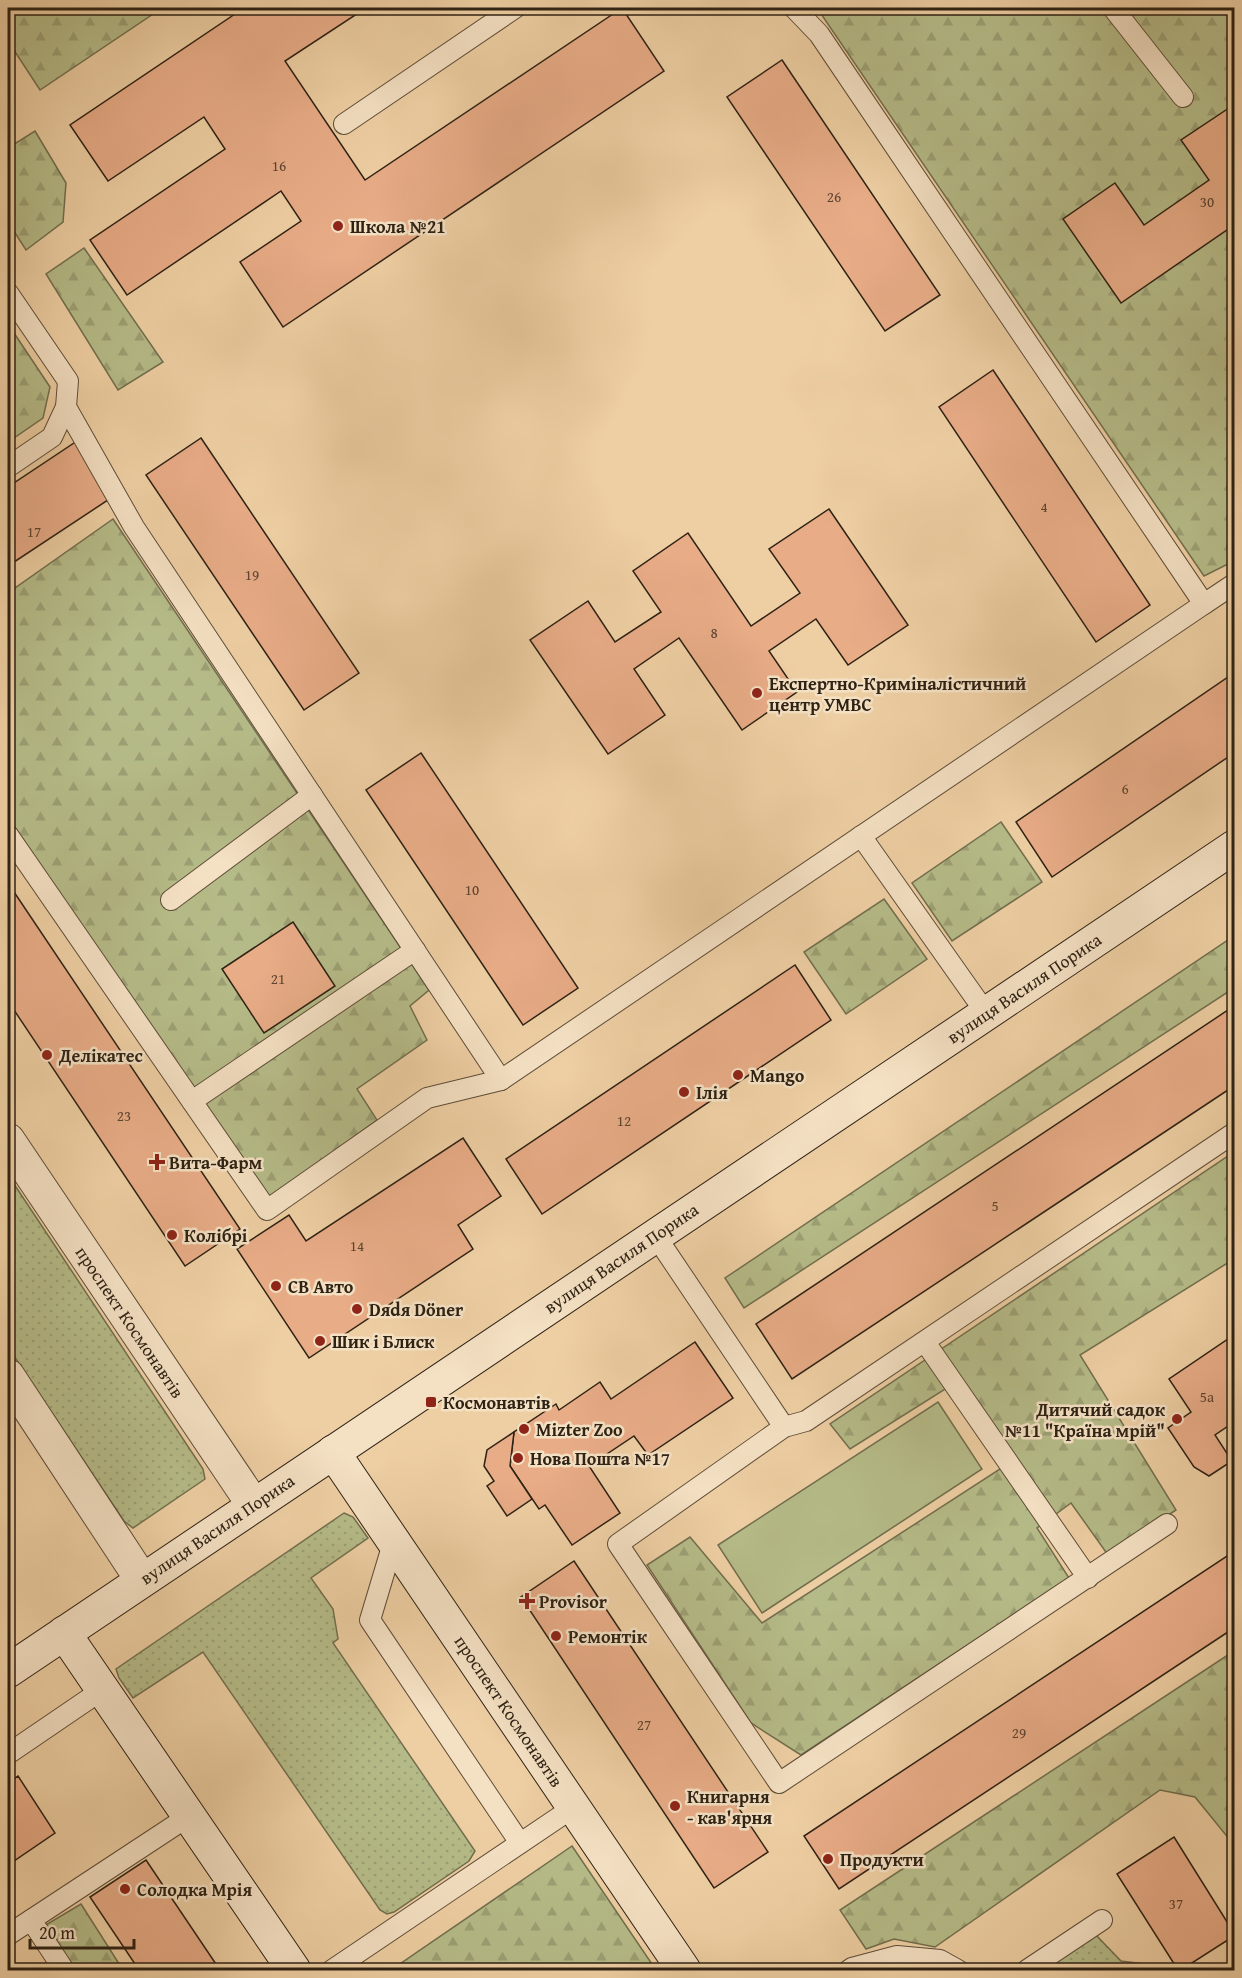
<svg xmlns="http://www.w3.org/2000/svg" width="1242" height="1978" font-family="'Gentium Book Plus',serif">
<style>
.green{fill:url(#green-dots);stroke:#726e4e;stroke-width:1.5}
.forest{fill:url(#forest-firs);stroke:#726e4e;stroke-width:1.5}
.pitch{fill:#b5bb88;stroke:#726e4e;stroke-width:1.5}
.building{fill:#e8ac87;stroke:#2e2214;stroke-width:1.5}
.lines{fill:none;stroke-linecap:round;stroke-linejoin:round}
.lane-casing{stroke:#5e4d38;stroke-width:22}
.street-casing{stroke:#5e4d38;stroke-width:35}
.secondary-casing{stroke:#2e2214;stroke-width:35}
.lane{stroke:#f4e0c3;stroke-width:20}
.street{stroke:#f4e0c3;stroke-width:33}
.secondary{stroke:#f4e0c3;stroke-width:33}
.poi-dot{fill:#8f2418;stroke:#f4e0c3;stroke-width:2}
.labels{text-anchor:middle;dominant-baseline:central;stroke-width:5;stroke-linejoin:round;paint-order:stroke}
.number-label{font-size:15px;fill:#5c4431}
.poi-label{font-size:18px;font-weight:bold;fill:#2e2214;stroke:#f4e0c3;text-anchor:start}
.street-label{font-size:18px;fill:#2e2214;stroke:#f4e0c3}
</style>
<defs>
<pattern id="green-dots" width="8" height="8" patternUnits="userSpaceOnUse" patternTransform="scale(1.5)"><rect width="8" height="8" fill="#b5bb88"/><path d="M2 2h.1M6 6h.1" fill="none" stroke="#9ca074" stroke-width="1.8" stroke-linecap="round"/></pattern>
<pattern id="forest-firs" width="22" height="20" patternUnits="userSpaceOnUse" patternTransform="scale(1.5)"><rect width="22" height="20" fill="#b5bb88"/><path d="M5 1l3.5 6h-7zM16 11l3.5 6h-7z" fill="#9ca074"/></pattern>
</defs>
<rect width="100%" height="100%" fill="#eecfa3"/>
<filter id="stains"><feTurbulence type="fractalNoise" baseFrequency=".00333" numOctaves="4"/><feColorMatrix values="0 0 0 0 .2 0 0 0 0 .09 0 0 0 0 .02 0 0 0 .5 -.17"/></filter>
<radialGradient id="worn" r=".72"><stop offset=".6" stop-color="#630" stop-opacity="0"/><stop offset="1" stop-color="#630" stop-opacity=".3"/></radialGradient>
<!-- green -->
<g class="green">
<path d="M8,1175L203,1469L205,1479L133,1528L124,1521L8,1347Z"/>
<path d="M344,1513L353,1517L368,1538L311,1578L333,1609L338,1639L333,1643L475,1851L469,1861L394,1912L387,1914L380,1910L203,1652L133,1698L119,1678L116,1669Z"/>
<path d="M1095,1934L1121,1961L1152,1965L1155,1970H1042Z"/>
</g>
<!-- forest -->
<g class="forest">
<path d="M8,8H162L40,90L8,41Z"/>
<path d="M817,8H1233L1234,10V561L1204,576Z"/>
<path d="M35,131L66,183L63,222L26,250L8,222V148Z"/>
<path d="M84,248L163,362L118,390L46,274Z"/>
<path d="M8,324L50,387L43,418L8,442Z"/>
<path d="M113,519L429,990L410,1006L427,1040L357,1089L377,1120L267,1199L8,817V593Z"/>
<path d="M1001,822L1042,882L952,941L912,883Z"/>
<path d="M884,899L927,959L846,1014L804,952Z"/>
<path d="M1234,936V988L744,1308L725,1278Z"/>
<path d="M1234,1152V1259L1080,1355L1176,1510L1108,1555L1071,1503L1037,1528L1069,1578L801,1755L751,1723L647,1565L690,1537L762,1623L1014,1460L961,1379L850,1449L830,1424Z"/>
<path d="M1234,1651V1845L1195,1797L1160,1790L935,1947L894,1939L866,1949L840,1910Z"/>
<path d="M572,1846L656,1970H391Z"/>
<path d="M81,1904L123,1970H74L44,1926Z"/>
</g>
<!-- pitch -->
<path class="pitch" d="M938,1402L982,1469L762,1613L718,1545Z"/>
<!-- building -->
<g class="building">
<path d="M244,8H366L285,61L365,180L622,8L664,71L283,327L240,262L301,221L281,191L127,295L90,240L225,149L204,117L108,181L70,125Z"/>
<path d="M782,60L940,295L885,331L727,97Z"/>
<path d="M1232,106L1234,109V225L1121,303L1063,219L1115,183L1144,225L1209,180L1181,140Z"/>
<path d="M993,370L1150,605L1096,642L939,407Z"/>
<path d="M201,438L359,673L304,710L146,475Z"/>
<path d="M77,441L114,496L8,566V487Z"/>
<path d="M829,509L908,625L848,665L816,619L769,651L797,692L742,730L679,638L634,669L665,715L608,754L530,640L588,601L615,642L661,612L633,571L688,533L751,626L800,593L769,549Z"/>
<path d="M1234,673V753L1052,877L1016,822Z"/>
<path d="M421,753L578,988L523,1025L366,790Z"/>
<path d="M8,883L240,1229L185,1266L8,1001Z"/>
<path d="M293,922L335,986L264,1033L222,969Z"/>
<path d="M795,965L831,1020L542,1214L506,1159Z"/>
<path d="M1234,1006V1086L792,1379L756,1324Z"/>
<path d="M463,1138L501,1196L458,1225L473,1249L309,1358L237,1249L289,1215L306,1241Z"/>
<path d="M1234,1335V1422L1215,1435L1232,1461L1209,1476L1194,1467L1168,1428L1191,1412L1169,1379Z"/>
<path d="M695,1342L733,1398L648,1455L634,1436L589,1466L620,1513L572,1545L545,1505L539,1509L510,1466L514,1432L556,1404L559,1410L600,1382L611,1399Z"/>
<path d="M514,1432L510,1466L532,1499L507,1516L487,1486L494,1481L484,1466L487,1450Z"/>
<path d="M1227,1556L1234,1568V1628L839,1889L804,1836Z"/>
<path d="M574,1561L768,1852L714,1888L521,1597Z"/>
<path d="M18,1776L55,1833L8,1865V1783Z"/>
<path d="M1174,1837L1234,1933V1936L1181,1970H1178L1117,1874Z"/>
<path d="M146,1860L189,1924L220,1970H139L90,1897Z"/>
</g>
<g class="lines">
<!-- lane casing -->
<g class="lane-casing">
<g id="lane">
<path d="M1113,8L1183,97"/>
<path d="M344,124L515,8"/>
<path d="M8,293L68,381L66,407L52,437L8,467"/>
<path d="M66,407L134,527L501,1080L1204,604L819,34L794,8"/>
<path d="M1204,604L1234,584"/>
<path d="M8,835L267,1210L427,1098L501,1080"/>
<path d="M861,836L986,1013"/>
<path d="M171,900L312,795"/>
<path d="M192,1101L415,950"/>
<path d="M655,1235L784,1427"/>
<path d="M925,1342L1088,1578"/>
<path d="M1167,1524L779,1783L618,1544L784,1427L806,1421L1234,1133"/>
<path d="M394,1540L370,1620L520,1843"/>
<path d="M8,1754L102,1690"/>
<path d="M31,1920L64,1970"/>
<path d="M8,1935L189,1816"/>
<path d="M332,1970L574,1807"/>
<path d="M849,1970L852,1968L897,1956L940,1960L958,1970"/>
<path d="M1027,1970L1102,1920"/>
</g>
</g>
<!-- street casing -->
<g class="street-casing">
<g id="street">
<path d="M8,1140L253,1504"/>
<path d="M8,1376L142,1580"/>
</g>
</g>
<!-- secondary casing -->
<g class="secondary-casing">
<g id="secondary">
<path d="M333,1452L684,1970"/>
<path d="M64,1633L294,1970"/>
<path d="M8,1671L1234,847"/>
</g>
</g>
<!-- lane -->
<use href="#lane" class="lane"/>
<!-- street -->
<use href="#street" class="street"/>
<!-- secondary -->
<use href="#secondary" class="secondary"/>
</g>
<!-- markers -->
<g class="poi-dot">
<circle cx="338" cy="226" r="6"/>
<circle cx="757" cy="693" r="6"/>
<circle cx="47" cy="1055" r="6"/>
<circle cx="738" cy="1075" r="6"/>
<circle cx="684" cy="1092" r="6"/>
<path d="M154 1153h6v6h6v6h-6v6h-6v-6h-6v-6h6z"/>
<circle cx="172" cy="1235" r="6"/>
<circle cx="276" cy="1286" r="6"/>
<circle cx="357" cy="1309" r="6"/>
<circle cx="320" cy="1341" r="6"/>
<rect x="425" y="1396" width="12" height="12" rx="3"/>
<circle cx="1177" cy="1419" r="6"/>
<circle cx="524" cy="1429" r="6"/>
<circle cx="518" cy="1458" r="6"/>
<path d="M524 1592h6v6h6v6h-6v6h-6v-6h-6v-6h6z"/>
<circle cx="556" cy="1636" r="6"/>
<circle cx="675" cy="1806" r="6"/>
<circle cx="828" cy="1859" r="6"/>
<circle cx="125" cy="1889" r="6"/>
</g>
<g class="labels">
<!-- number labels -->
<g class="number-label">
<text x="279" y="165">16</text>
<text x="834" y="196">26</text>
<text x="1207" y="201">30</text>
<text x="1044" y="506">4</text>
<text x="34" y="531">17</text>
<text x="252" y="574">19</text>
<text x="714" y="632">8</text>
<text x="1125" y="788">6</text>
<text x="472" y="889">10</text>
<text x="278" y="978">21</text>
<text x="124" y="1115">23</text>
<text x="624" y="1120">12</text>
<text x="995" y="1205">5</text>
<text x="357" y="1245">14</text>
<text x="1207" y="1396">5а</text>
<text x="644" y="1724">27</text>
<text x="1019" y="1732">29</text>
<text x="1176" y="1903">37</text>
</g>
<!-- poi labels -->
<g class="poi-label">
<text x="350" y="226">Школа №21</text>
<text x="769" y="683">Експертно-Криміналістичний<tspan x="769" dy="21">центр УМВС</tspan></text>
<text x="59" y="1055">Делікатес</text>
<text x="750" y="1075">Mango</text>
<text x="696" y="1092">Ілія</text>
<text x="169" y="1162">Вита-Фарм</text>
<text x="184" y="1235">Колібрі</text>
<text x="288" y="1286">СВ Авто</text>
<text x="369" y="1309">Dяdя Döner</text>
<text x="332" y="1341">Шик і Блиск</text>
<text x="443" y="1402">Космонавтів</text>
<text x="1165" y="1409" text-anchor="end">Дитячий садок<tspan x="1165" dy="21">№11 "Країна мрій"</tspan></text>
<text x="536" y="1429">Mizter Zoo</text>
<text x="530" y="1458">Нова Пошта №17</text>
<text x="539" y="1601">Provisor</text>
<text x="568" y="1636">Ремонтік</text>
<text x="687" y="1796">Книгарня<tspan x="687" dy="21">- кав'ярня</tspan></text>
<text x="840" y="1859">Продукти</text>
<text x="137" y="1889">Солодка Мрія</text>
</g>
<!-- street labels -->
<g class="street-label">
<text transform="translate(1024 988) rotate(-34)">вулиця Василя Порика</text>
<text transform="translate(621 1258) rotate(-34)">вулиця Василя Порика</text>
<text transform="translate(130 1322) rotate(56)">проспект Космонавтів</text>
<text transform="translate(217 1529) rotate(-34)">вулиця Василя Порика</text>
<text transform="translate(509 1711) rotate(56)">проспект Космонавтів</text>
</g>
</g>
<!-- margin -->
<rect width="1242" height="1978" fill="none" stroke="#eecfa3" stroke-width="30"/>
<rect x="9" y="9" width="1224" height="1960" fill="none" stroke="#2e2214" stroke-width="3"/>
<rect x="15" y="15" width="1212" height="1948" fill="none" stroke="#2e2214" stroke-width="1.5"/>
<!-- scale -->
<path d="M30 1939v9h104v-9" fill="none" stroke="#2e2214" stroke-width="3"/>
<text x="39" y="1939" font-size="18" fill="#2e2214" stroke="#f4e0c3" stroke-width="4.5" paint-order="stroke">20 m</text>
<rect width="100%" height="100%" filter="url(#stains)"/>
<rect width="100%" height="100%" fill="url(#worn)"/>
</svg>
